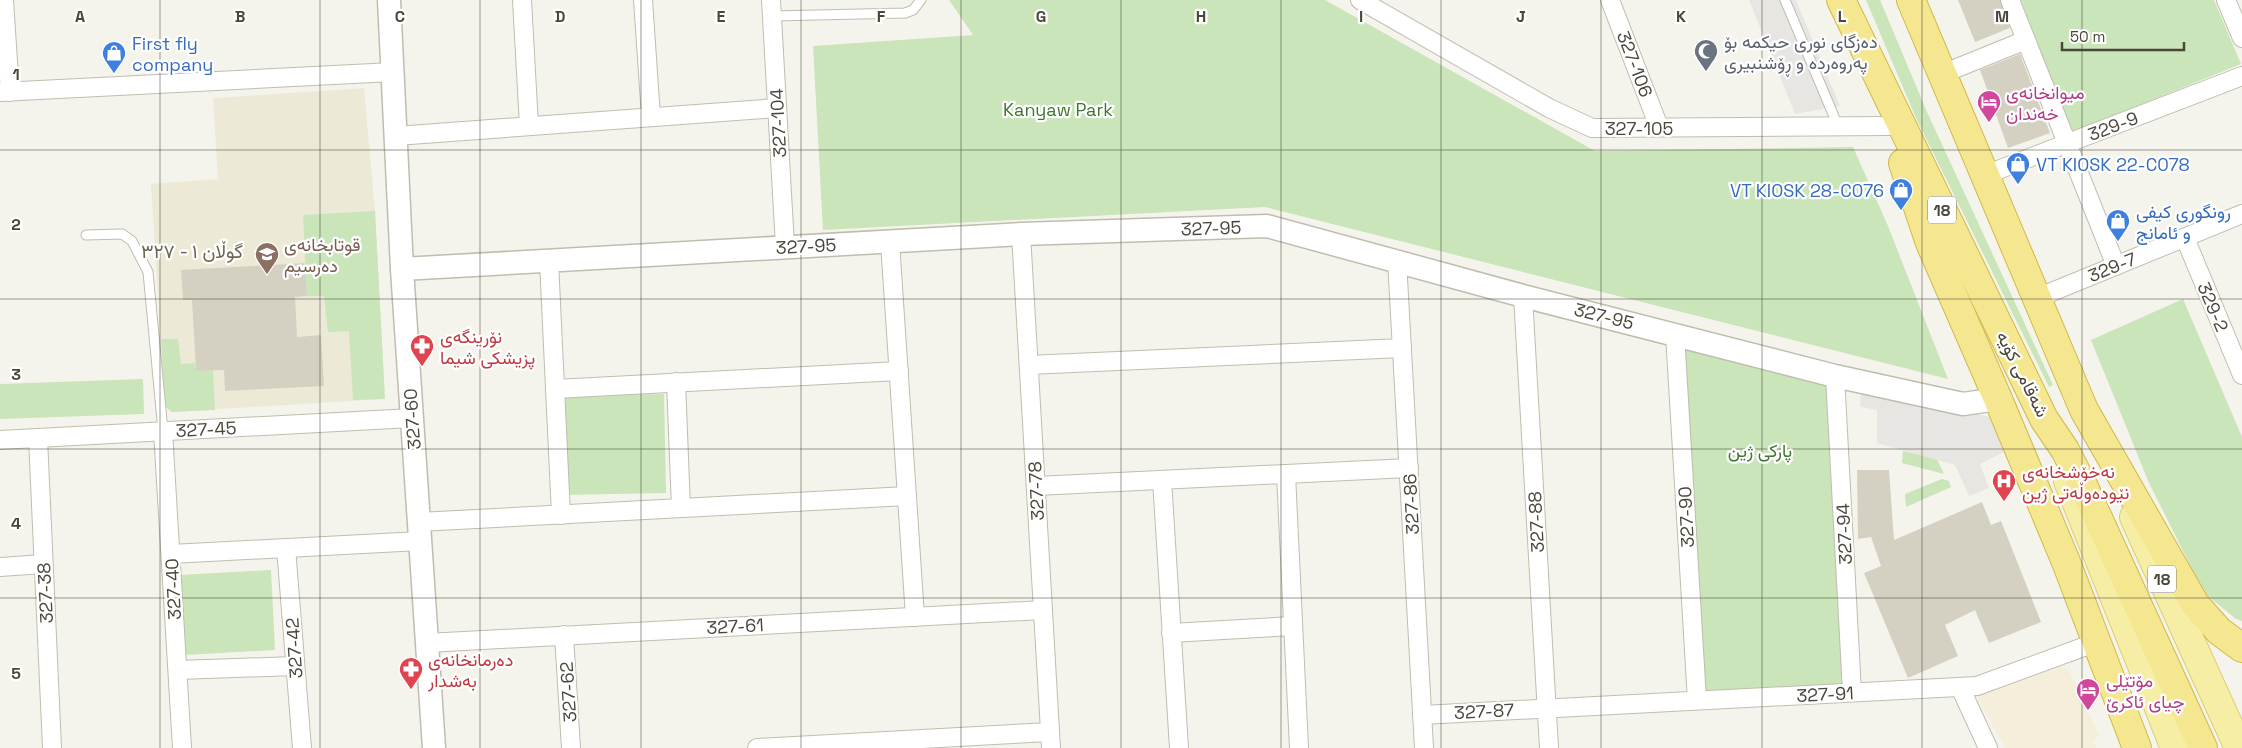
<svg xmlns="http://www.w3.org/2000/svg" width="2242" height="748" font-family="'Space Grotesk',Vazirmatn,sans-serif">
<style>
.commercial{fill:#f4eeda}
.education{fill:#ecead7}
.green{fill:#c9e5b9}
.parking{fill:#e7e6e3}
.building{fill:#d5d1c2}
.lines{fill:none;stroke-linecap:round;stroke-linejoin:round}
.service-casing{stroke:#c0bdaf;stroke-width:11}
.minor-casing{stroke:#c0bdaf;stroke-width:20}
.tertiary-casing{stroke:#c0bdaf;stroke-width:25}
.primary-casing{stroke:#dacf74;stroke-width:30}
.trunk-casing{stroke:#d1b84a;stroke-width:30}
.service{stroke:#fff;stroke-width:9}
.minor{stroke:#fff;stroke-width:18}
.tertiary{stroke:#fff;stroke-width:22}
.primary{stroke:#f6eea4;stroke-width:28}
.trunk{stroke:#f4e78f;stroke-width:28}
.grid{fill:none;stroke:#49463a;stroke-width:1;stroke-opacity:0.55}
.labels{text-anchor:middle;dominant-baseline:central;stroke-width:4.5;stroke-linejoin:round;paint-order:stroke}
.shield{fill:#fff;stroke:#807e75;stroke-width:1}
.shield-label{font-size:16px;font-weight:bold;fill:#49463a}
.worship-label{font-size:18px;fill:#5b616d;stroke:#fff;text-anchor:start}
.shop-label{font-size:18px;fill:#366cbe;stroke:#fff;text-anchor:start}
.street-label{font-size:18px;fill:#49463a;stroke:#fff}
.hotel-label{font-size:18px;fill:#b23c85;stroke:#fff;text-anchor:start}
.park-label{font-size:18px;fill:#3f7631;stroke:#fff}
.education-label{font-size:18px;fill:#785e54;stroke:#fff;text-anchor:start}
.health-label{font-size:18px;fill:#be3a42;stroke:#fff;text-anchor:start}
.neighbourhood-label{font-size:19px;fill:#6b6552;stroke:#fff}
.grid-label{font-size:16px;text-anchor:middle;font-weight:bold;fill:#49463a;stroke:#fff;stroke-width:4.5;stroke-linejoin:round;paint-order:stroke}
</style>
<rect width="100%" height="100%" fill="#f5f4ec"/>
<!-- commercial -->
<path class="commercial" d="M2059,666L2069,670L2099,736L2093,740L2096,748H2005L1975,693Z"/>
<!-- education -->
<path class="education" d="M364,88L375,211L385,399L172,412L165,406L151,184L218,179L213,98Z"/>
<!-- green -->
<g class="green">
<path d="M949,0H1325L1595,151L1853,147L1888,226L1948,379L1265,207L823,230L813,46L973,35Z"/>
<path d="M1866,0H1880L1927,112L2053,385L2049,387L1916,118Z"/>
<path d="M2021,0H2214L2241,64L2071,133Z"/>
<path d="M375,211L385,399L353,400L349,331L328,332L324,296H307L303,215Z"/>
<path d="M2183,299L2242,437V621L2236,619L2208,596L2193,571L2149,483L2091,340Z"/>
<path d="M161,339H178L181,364L195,363L196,371L213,370L215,410L172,412L165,406Z"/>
<path d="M1680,344L1830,383L1847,687L1702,695Z"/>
<path d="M143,379L144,414L0,419V384Z"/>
<path d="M664,394L666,493L562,495L560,396Z"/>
<path d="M1903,451L1937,459L1944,474L1902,463Z"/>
<path d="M1942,479L1949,481L1951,487L1906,507L1905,494Z"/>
<path d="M271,570L275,650L184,655L180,575Z"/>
</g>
<!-- parking -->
<g class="parking">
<path d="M1749,0H1796L1840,106L1795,114Z"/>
<path d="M1861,387L1998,419L2006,451L1980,464L1989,488L1969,496L1955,465L1877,443V410L1860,407Z"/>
</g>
<!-- building -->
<g class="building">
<path d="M1958,0H2000L2010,28L1975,42Z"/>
<path d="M2020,54L2050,133L2008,148L1980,70Z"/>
<path d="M305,263L307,296L295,297L297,337L321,335L324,386L225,391L224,370L196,371L192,300H183L181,270Z"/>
<path d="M1857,470H1889L1894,540L1982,502L1991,525L2001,521L2041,622L1989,643L1975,610L1945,625L1958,656L1908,678L1864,573L1881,566L1871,537L1858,539Z"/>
</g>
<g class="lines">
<!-- service casing -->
<g class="service-casing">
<g id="service">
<path d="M1785,0L1838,126"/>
<path d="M772,16L905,13L913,10L921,0"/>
<path d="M86,235L122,234L132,241L148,272L163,431"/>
</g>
</g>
<!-- minor casing -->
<g class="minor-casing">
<g id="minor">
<path d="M4,0L10,92"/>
<path d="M522,0L529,126"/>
<path d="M643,0L651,117"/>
<path d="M771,0L785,246"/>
<path d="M1360,0L1549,108L1592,128L1890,126"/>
<path d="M1610,0L1659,127"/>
<path d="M2010,0L2116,266"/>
<path d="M2226,0L2242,38"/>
<path d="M1942,74L2026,40"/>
<path d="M0,92L393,72"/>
<path d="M396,136L777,108"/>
<path d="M1985,175L2242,76"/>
<path d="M1021,234L1051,748"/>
<path d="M2185,238L2242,375"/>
<path d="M890,242L915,617"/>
<path d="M1397,260L1424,748"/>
<path d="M549,261L561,515"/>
<path d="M1523,296L1549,748"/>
<path d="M2037,298L2242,214"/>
<path d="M1675,334L1697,700"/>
<path d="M1029,365L1402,348"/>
<path d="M1835,376L1852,692"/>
<path d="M676,382L681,508"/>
<path d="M555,389L899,371"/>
<path d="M163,431L182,748"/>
<path d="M38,438L52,748"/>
<path d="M0,440L412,418"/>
<path d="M1286,474L1299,748"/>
<path d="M1162,480L1179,748"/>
<path d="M1036,486L1409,468"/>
<path d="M419,522L907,496"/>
<path d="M286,548L302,748"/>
<path d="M171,554L420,541"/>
<path d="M0,567L43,564"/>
<path d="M1171,633L1293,626"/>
<path d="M564,635L571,748"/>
<path d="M427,643L1043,610"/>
<path d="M178,670L295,666"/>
<path d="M1960,687L1988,748"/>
<path d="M1422,715L1977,686L2097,642"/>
<path d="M757,748L1050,732"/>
</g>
</g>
<!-- tertiary casing -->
<g class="tertiary-casing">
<g id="tertiary">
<path d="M389,0L402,269L434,748"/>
<path d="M402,269L1021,234L1267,226L1523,296L1835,376L1963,404L1998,399"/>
</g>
</g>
<!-- primary casing -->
<g class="primary-casing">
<g id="primary">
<path d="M2068,481L2175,748"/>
<path d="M2134,517L2239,748"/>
</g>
</g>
<!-- trunk casing -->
<g class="trunk-casing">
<g id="trunk">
<path d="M1841,0L2044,419L2065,450L2083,485L2203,748"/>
<path d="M1911,0L2084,410L2195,604L2219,631L2242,648"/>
<path d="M1903,163L1930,243L1998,399L2066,562L2137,748"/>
</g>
</g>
<!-- service -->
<use href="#service" class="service"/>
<!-- minor -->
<use href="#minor" class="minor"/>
<!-- tertiary -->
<use href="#tertiary" class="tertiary"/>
<!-- primary -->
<use href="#primary" class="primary"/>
<!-- trunk -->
<use href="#trunk" class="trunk"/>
</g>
<!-- grid -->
<path class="grid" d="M160,0V748M320,0V748M480,0V748M641,0V748M801,0V748M961,0V748M1121,0V748M1281,0V748M1441,0V748M1601,0V748M1762,0V748M1922,0V748M2082,0V748M0,150H2242M0,299H2242M0,449H2242M0,598H2242"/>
<!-- icons -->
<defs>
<g id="mosque-pin" transform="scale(1.25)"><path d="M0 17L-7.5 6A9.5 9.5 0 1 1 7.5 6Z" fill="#6b7280" stroke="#fff"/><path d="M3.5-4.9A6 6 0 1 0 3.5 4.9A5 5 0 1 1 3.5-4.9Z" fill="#fff"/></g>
<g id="shop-pin" transform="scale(1.25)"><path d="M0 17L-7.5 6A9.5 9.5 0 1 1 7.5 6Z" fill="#3f7fe0" stroke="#fff"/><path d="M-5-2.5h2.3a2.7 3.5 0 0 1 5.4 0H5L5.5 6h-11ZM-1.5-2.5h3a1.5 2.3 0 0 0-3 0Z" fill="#fff"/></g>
<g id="hotel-pin" transform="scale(1.25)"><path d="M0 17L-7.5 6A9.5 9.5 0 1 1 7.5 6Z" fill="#d1479c" stroke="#fff"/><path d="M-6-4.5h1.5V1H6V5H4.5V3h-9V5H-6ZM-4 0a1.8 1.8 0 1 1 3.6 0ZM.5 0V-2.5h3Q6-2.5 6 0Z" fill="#fff"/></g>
<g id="school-pin" transform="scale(1.25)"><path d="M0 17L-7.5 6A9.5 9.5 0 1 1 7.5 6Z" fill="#8d6e63" stroke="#fff"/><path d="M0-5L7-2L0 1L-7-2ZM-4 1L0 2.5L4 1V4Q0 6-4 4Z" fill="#fff"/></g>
<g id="pharmacy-pin" transform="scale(1.25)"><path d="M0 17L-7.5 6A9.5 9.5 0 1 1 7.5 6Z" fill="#e0444e" stroke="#fff"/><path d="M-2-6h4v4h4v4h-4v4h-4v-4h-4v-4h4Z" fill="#fff"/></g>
<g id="hospital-pin" transform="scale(1.25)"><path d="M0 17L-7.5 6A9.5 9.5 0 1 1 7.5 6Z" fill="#e0444e" stroke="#fff"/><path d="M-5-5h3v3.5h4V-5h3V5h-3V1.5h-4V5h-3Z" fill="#fff"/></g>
</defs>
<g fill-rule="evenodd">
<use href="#mosque-pin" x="1706" y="51"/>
<use href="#shop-pin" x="114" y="53"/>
<use href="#hotel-pin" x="1989" y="102"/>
<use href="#shop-pin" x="2018" y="164"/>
<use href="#shop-pin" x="1901" y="190"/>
<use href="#shop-pin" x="2118" y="221"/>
<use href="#school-pin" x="267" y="254"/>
<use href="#pharmacy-pin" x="422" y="346"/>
<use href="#hospital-pin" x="2004" y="481"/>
<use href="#pharmacy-pin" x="411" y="669"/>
<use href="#hotel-pin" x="2088" y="690"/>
</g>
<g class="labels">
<!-- shield labels -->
<g class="shield">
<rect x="1928" y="196.5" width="28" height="27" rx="4"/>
<rect x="2148" y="565.5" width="28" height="27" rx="4"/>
</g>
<g class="shield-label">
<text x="1942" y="210">18</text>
<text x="2162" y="579">18</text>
</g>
<!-- worship labels -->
<g class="worship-label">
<text x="1724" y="41">دەزگای نوری حیکمە بۆ<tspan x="1724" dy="21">پەروەردە و ڕۆشنبیری</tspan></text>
</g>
<!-- shop labels -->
<g class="shop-label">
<text x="132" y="43">First fly<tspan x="132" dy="21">company</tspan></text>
<text x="2036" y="164">VT KIOSK 22-C078</text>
<text x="1884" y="190" text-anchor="end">VT KIOSK 28-C076</text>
<text x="2136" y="211">رونگورى كيفى<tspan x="2136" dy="21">و ئامانج</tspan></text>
</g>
<!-- street labels -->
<g class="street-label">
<text transform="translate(1635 64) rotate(69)">327-106</text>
<text transform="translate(778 123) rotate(-93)">327-104</text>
<text transform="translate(2113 126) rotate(-21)">329-9</text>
<text x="1639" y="128">327-105</text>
<text transform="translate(1211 228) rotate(-2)">327-95</text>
<text transform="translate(806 246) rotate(-3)">327-95</text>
<text transform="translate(2112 267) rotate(-22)">329-7</text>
<text transform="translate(2213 307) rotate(67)">329-2</text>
<text transform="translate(1604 316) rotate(14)">327-95</text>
<text transform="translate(2023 374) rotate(63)">شەقامی کۆیە</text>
<text transform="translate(412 419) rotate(-94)">327-60</text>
<text transform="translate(206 429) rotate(-3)">327-45</text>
<text transform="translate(1036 491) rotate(-93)">327-78</text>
<text transform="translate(1411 504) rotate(-93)">327-86</text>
<text transform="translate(1686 517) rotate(-93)">327-90</text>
<text transform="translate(1536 522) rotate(-93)">327-88</text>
<text transform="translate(1844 534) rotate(-93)">327-94</text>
<text transform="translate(173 589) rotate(-93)">327-40</text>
<text transform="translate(45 593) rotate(-93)">327-38</text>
<text transform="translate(735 626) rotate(-3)">327-61</text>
<text transform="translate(294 648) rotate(-94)">327-42</text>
<text transform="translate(568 692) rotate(-94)">327-62</text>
<text transform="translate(1825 694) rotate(-3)">327-91</text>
<text transform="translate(1484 711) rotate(-3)">327-87</text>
</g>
<!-- hotel labels -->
<g class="hotel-label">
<text x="2006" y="92">میوانخانەی<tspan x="2006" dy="21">خەندان</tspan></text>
<text x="2106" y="680">مۆتێلی<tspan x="2106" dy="21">چیای ئاکرێ</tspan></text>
</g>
<!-- park labels -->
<g class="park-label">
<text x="1058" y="109">Kanyaw Park</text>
<text x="1760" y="450">پارکی ژین</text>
</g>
<!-- education labels -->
<g class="education-label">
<text x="284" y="244">قوتابخانەی<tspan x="284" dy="21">دەرسیم</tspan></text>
</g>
<!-- health labels -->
<g class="health-label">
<text x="440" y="336">نۆرینگەی<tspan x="440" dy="21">پزیشکی شیما</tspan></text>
<text x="2022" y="471">نەخۆشخانەی<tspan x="2022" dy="21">نێودەوڵەتی ژین</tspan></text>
<text x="428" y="659">دەرمانخانەی<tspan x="428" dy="21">بەشدار</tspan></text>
</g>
<!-- neighbourhood labels -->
<g class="neighbourhood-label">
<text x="192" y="251">گوڵان ١ - ٣٢٧</text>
</g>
</g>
<g class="grid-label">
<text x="80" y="22">A</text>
<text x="240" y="22">B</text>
<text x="400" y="22">C</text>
<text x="560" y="22">D</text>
<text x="721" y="22">E</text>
<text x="881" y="22">F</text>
<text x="1041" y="22">G</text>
<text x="1201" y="22">H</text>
<text x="1361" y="22">I</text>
<text x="1521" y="22">J</text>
<text x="1681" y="22">K</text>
<text x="1842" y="22">L</text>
<text x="2002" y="22">M</text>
<text x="16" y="80">1</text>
<text x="16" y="230">2</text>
<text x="16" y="380">3</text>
<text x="16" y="529">4</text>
<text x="16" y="679">5</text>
</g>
<!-- scale -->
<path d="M2062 42v8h122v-8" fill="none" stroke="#49463a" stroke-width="2.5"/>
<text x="2070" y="42" font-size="15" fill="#49463a" stroke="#ffffff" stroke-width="4" paint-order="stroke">50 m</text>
</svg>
